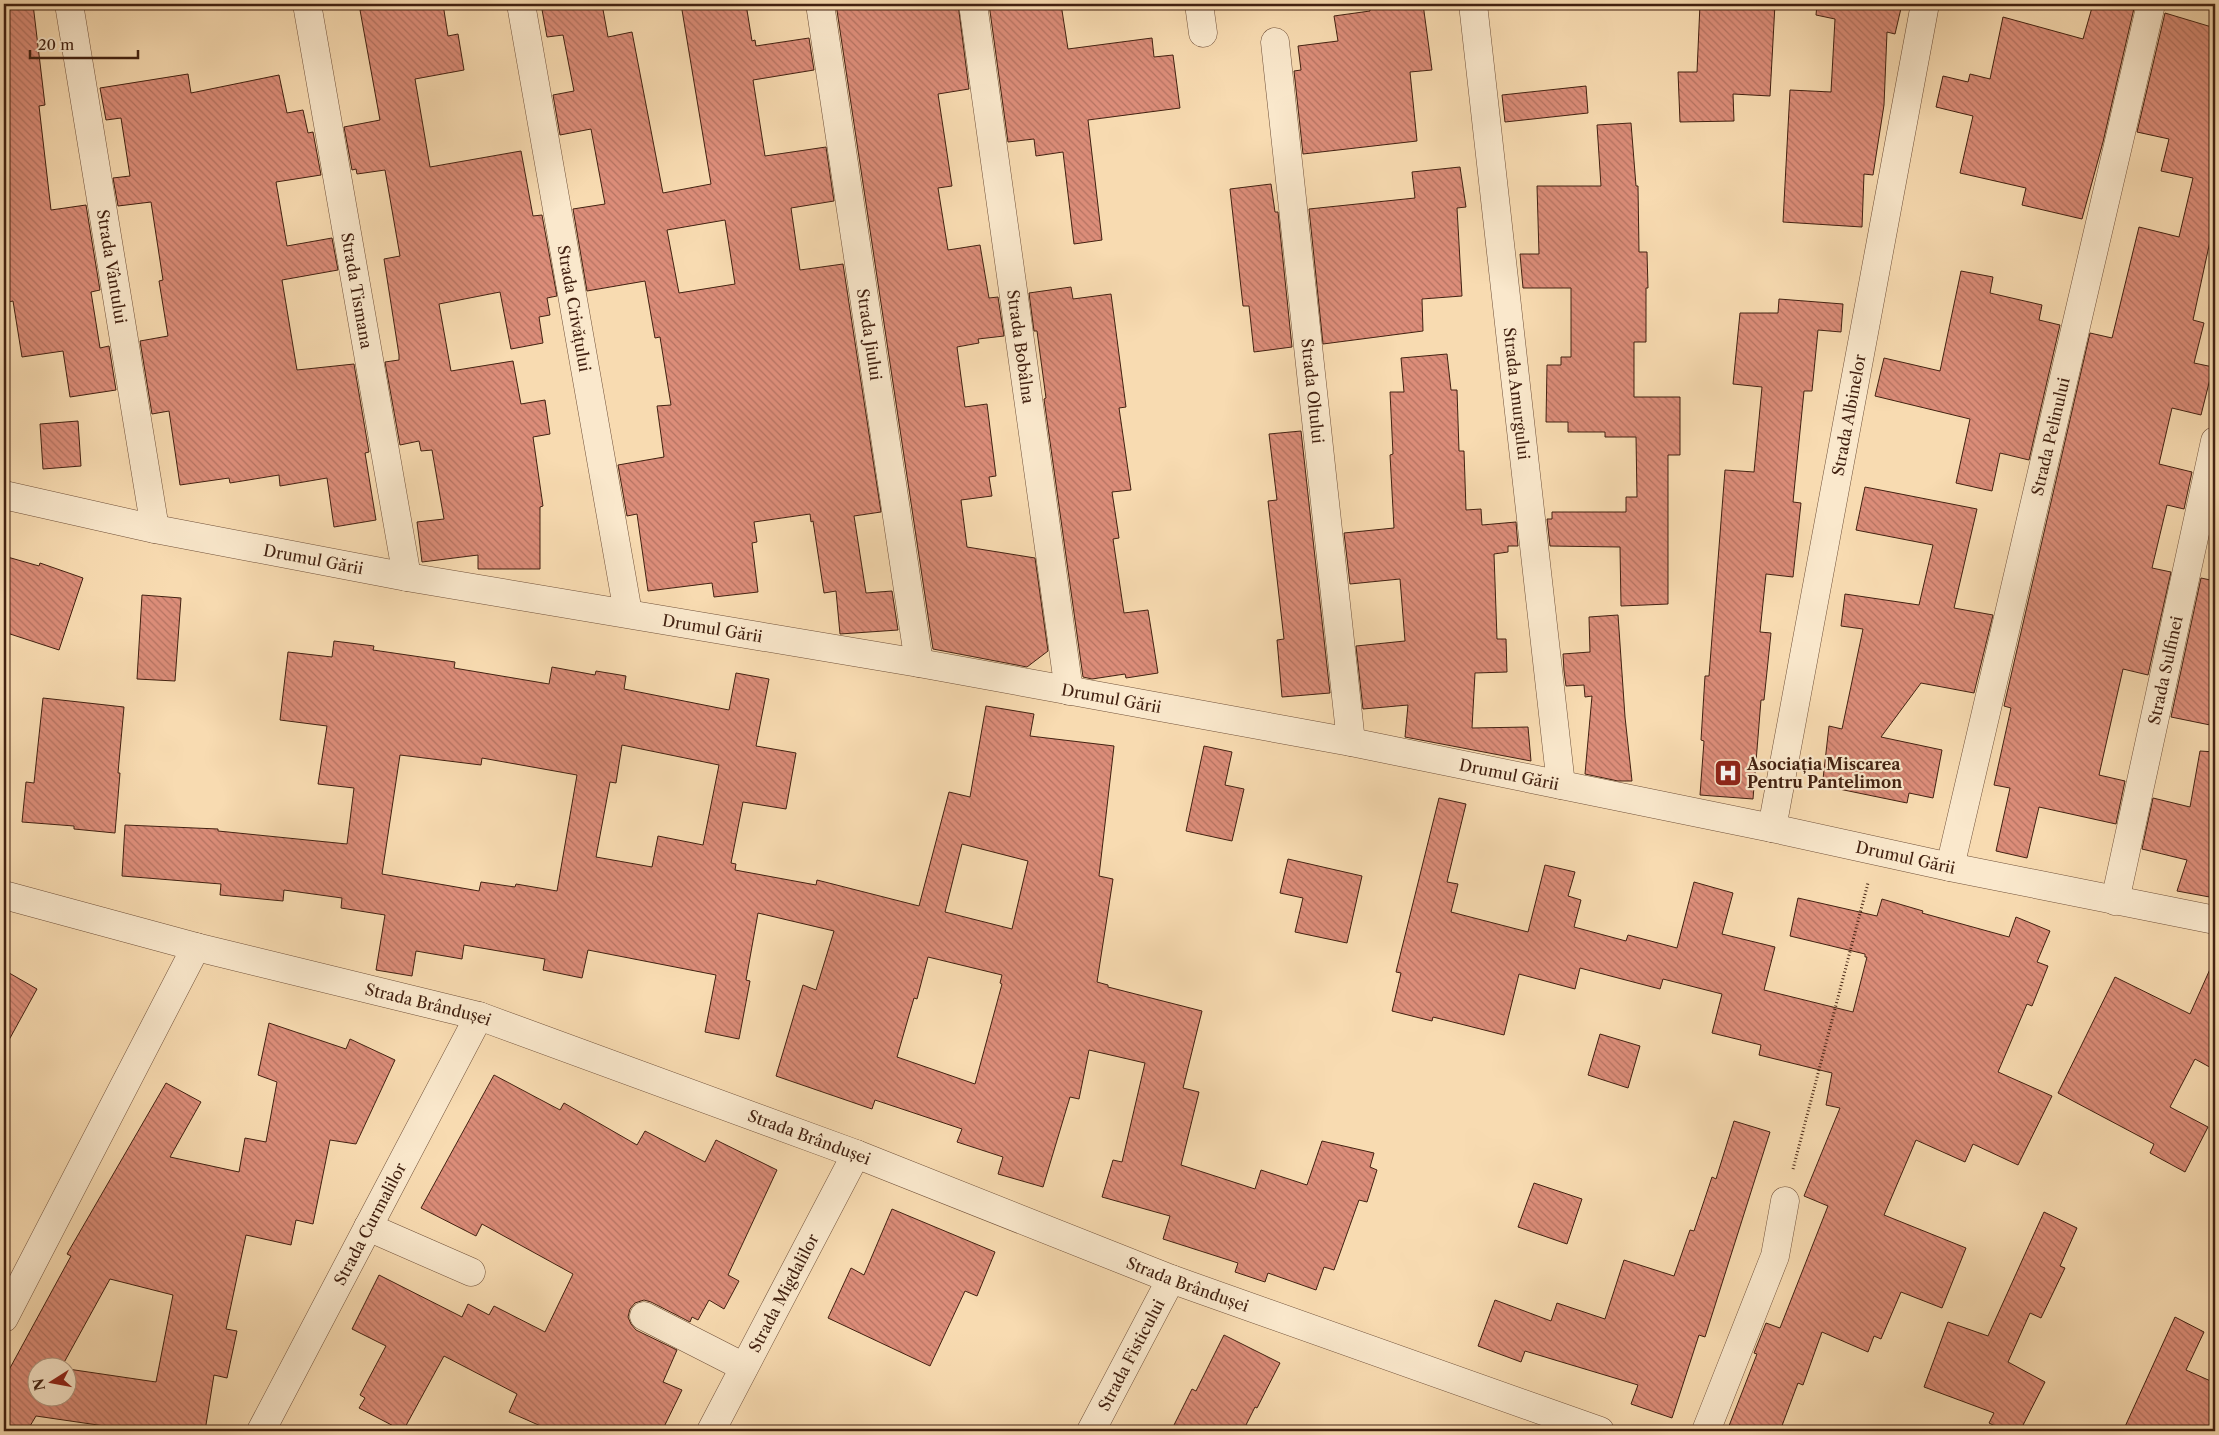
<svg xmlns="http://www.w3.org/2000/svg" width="2219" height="1435" font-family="'Libre Caslon Text',serif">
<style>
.building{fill:url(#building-back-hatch);stroke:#422111;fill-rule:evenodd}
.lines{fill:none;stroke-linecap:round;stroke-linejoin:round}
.street-casing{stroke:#705039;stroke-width:29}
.path{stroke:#422111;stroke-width:3;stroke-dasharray:1 2.5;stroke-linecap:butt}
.street{stroke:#fae8cc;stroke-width:28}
.labels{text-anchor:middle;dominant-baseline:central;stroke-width:4.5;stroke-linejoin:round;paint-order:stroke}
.street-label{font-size:16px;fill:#422111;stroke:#fae8cc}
.poi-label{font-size:16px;font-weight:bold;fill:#422111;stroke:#fae8cc;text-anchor:start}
</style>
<defs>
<pattern id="building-back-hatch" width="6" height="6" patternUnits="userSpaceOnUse" patternTransform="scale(1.25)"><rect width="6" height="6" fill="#dc8d79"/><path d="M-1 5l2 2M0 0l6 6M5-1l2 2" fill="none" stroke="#b47362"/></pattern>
</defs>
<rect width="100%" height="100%" fill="#f8dbb1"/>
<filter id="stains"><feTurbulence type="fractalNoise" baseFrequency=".004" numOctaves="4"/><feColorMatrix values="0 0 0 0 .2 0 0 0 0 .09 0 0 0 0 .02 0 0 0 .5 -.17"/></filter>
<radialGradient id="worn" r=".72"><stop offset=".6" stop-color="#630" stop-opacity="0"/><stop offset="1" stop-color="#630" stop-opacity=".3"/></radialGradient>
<!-- building -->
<g class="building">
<path d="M4,4H33L45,105L39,106L51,210L86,205L100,290L91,292L100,348L109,346L116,390L70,397L63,351L22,357L13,301L4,303V249L8,248L4,217Z"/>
<path d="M398,4H443L448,36L458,34L464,70L415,79L430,167L521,151L533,216L542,215L557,296L547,298L550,315L539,317L543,343L511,349L500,292L439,304L451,371L513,361L521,404L545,400L550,434L533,437L543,506L540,507V569H478V555L422,562L417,522L444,519L432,450L421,451L419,441L400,445L385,362L399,360V355L384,259L400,256L385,170L357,174L356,169L352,170L344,127L380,120L360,10Z"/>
<path d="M541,4H602L608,37L632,32L663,193L711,184L681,4H746L752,41L755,40L756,46L809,38L814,70L753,80L765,156L826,147L834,201L791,208L800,270L843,264L881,512L854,516L866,593L892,591L898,630L840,634L836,591L824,593L813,521L811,522L810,514L754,522L757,542L752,543L758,592L714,597L712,583L648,591L637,514L627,516L618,465L664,457L657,406L671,405L660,337L655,338L645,281L587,291L573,209L605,204L591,129L560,135L553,95L574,91L563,35L547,37ZM725,220L735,284L679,293L667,230Z"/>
<path d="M836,4H958L969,89L938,94L952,186L938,188L948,250L980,245L989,298L998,297L1004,336L978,339L979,343L957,347L965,407L987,404L996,476L989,477L992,496L961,500L967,547L1035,558L1048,651L1027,667L933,649Z"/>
<path d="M989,4H1061L1068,49L1152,38L1154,57L1173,55L1180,108L1088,120L1102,240L1074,244L1063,152L1036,156L1034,139L1008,142Z"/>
<path d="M1369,4H1423L1432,70L1410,72L1417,141L1303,154L1294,71L1301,70L1298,46L1338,41L1334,16L1370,11Z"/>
<path d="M1700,4H1775L1770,96L1733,94L1734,121L1680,122L1678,72H1697Z"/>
<path d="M1817,4H1902L1895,34L1887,32L1884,105L1873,175L1864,174L1862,227L1783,222L1790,90L1831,92L1835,19L1816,15Z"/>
<path d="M2093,4H2135L2103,142L2082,219L2022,205L2026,188L1960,173L1973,116L1936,107L1943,76L1968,82L1970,74L1990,79L2003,17L2083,39Z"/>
<path d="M2165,13L2215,28V218L2193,320L2204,323L2194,363L2213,367L2201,415L2172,408L2159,464L2192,472L2184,509L2167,505L2152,568L2171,572L2148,675L2123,669L2099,775L2125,781L2116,824L2039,807L2027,858L1996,851L2010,788L1994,785L2011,708L2004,706L2090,333L2112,338L2139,227L2179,237L2193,178L2161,171L2169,139L2137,132Z"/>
<path d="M188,74L191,93L279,75L287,113L303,110L308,133L313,132L321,175L276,182L287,246L332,238L338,270L282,280L297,370L354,364L369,452L365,453L376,520L334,527L327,478L280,486L279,475L230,483L229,478L180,485L169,411L152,414L140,341L168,336L159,281L163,280L151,202L118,206L113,178L130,176L121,118L106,120L100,88Z"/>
<path d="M1586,86L1588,113L1505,122L1502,95Z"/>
<path d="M1631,123L1636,186H1638L1639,252H1647L1648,288H1646V342H1634V397H1680V455H1668V604L1621,606L1620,547L1550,546L1547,519H1552V512H1626V497H1637L1636,437H1605V432H1568V422H1546L1547,365H1561V357H1571V288H1523L1520,254H1539L1537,186H1601L1597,125Z"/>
<path d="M1460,167L1466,207L1457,208L1462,296L1422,299L1423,331L1323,344L1309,209L1415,198L1412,172Z"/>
<path d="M1271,184L1275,212H1278L1292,347L1254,352L1249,306H1243L1230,189Z"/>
<path d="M1961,271L1993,277L1990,293L2042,305L2039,320L2060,325L2029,460L2000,453L1992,491L1956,483L1970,419L1875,396L1884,358L1940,371Z"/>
<path d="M1071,287L1073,299L1111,294L1126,407L1119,408L1131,490L1112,492L1119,538L1113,539L1124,613L1148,610L1158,673L1126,678L1125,674L1092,679L1083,677L1044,399L1046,398L1037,331H1034L1029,293Z"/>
<path d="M1779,299L1843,304L1841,332L1818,330L1812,391H1804L1793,502L1801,503L1793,577L1766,574L1760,632L1771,633L1764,700H1761L1753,799L1700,795L1704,741L1701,740L1705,676H1709L1725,470L1754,472L1762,387L1733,384L1740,313H1778Z"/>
<path d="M1447,354L1451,390H1457L1459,451H1464L1466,510L1481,509L1482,525L1516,522L1518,546H1508V552L1494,554L1497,639H1506L1507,672L1475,673L1472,728L1528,727L1531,761L1405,737L1408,705L1363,709L1356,646L1405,641L1400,579L1350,584L1344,533L1394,528L1390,455L1393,454L1390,392H1404L1401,358Z"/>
<path d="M78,421L81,466L43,469L40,424Z"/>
<path d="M1301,431L1330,693L1282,697L1277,640L1284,639L1268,501L1277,500L1269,434Z"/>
<path d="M1865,487L1977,509L1954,608L1993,615L1974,693L1921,683L1881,737L1942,750L1933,798L1909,793L1907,803L1839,789L1840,783L1823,779L1829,726L1842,729L1863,629L1841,626L1845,594L1919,605L1933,545L1856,530Z"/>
<path d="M4,556L39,566L40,563L83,578L59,650L4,632Z"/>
<path d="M2201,578L2215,581V726L2171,717Z"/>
<path d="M142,595L181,598L175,681L137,679Z"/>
<path d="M1618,615L1625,717L1632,781H1618L1585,774L1592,696L1585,697L1584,685L1566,686L1564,671L1563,654L1590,652L1589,617Z"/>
<path d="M334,641L374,646L373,650L455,662L454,668L549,684L552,667L595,675L596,671L626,676L624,689L729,710L736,673L769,679L756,746L796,753L786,809L743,802L731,863L736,864L735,870L816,885L817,880L919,906L949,792L970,797L986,706L1034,714L1030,736L1114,746L1099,876L1113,879L1097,982L1108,985V987L1202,1011L1183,1088L1199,1092L1181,1165L1255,1189L1261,1170L1307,1185L1322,1141L1374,1153L1370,1167L1377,1170L1367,1202L1359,1200L1334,1270L1324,1267L1316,1290L1268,1273L1265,1282L1235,1272L1238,1263L1163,1239L1170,1216L1102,1197L1113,1160L1122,1162L1145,1063L1089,1050L1079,1099L1070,1097L1043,1187L998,1174L1003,1157L957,1142L962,1129L875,1100L872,1109L776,1076L803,985L816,990L834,931L758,913L746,980L750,981L739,1039L705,1032L716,975L588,950L582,978L543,970L545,959L464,945L462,959L416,951L412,976L376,970L385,915L341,908L342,898L284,890L283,901L220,895L221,884L122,876L125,825L218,829V831L347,844L354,788L318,784L327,726L280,720L288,652L332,657ZM622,745L719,765L703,845L658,836L652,867L596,857L610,782L616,783ZM400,755L481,765L482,758L577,775L557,891L516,884L515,887L481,882L479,891L382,874ZM962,844L1028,861L1012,929L945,912ZM928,957L1002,975L1000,983L1002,984L975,1084L897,1057L914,998L917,999Z"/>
<path d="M43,698L124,707L118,773H120L115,833L74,829V826L22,822L26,782L34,783Z"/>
<path d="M1204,746L1232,752L1225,785L1244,789L1232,841L1186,831Z"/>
<path d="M2200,751L2215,752V898L2177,891L2187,860L2142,849L2153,798L2190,807Z"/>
<path d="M1439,798L1466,804L1447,882L1458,884L1451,912L1528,932L1545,865L1575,872L1568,896L1581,900L1574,927L1626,941L1628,935L1677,948L1694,882L1733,893L1722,934L1775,947L1764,990L1853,1012L1867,957H1865V954L1790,936L1798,898L1877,916L1882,899L1923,911L1922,913L2009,937L2016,917L2050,931L2037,962L2048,966L2032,1006L2027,1004L1998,1072L2052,1096L2018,1165L1973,1144L1965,1162L1916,1140L1884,1215L1966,1248L1942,1308L1901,1292L1881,1339L1874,1336L1868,1352L1822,1332L1803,1385L1798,1383L1780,1431H1727L1757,1354L1754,1353L1766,1323L1780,1328L1828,1206L1804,1196L1840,1108L1826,1105L1832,1073L1759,1055L1761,1045L1712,1033L1722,994L1663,979L1660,989L1580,968L1575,989L1519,974L1504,1035L1433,1017L1432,1021L1392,1011L1401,973L1396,972Z"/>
<path d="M1288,859L1362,876L1347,943L1295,932L1303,898L1280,893Z"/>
<path d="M2215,958V1070L2195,1059L2170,1107L2208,1127L2185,1172L2150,1153L2154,1144L2058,1093L2115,977L2190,1014Z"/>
<path d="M4,970L37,989L4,1049Z"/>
<path d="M269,1023L346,1049L350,1039L395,1060L356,1144L330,1140L313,1224L296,1220L291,1245L246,1235L226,1329L237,1331L227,1378L214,1375L205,1431H139L36,1416L27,1431H4V1379L71,1256L67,1254L166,1083L201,1102L170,1157L239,1172L245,1138L266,1142L277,1082L258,1075ZM110,1279L173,1295L156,1382L68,1369V1398H38V1368H61Z"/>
<path d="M1600,1034L1640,1046L1628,1088L1588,1075Z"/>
<path d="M494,1075L560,1110L564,1103L637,1145L645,1131L705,1162L716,1140L777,1170L728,1275L739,1281L724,1309L709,1300L698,1320L692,1317L690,1322L651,1302L644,1300L635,1303L630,1309L628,1317L631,1324L636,1330L677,1350L663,1382L682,1390L662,1431H552L509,1412L517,1394L444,1356L403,1431L359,1408L365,1398L360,1395L386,1346L352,1329L379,1275L462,1317L468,1304L489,1315L494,1306L545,1332L573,1274L482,1224L476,1236L421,1208Z"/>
<path d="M1734,1121L1770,1132L1705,1337L1699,1335L1672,1418L1631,1404L1638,1385L1525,1351L1521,1362L1478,1346L1495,1300L1551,1321L1557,1303L1605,1319L1624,1260L1674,1276L1690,1230L1694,1231L1712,1177L1716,1179Z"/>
<path d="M1534,1183L1582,1199L1567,1244L1518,1227Z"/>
<path d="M892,1209L995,1252L977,1296L965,1291L930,1366L828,1318L851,1268L864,1275Z"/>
<path d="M2044,1212L2077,1228L2060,1266L2065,1268L2041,1318L2030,1313L2008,1362L2045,1382L2020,1431H2005L1989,1423L1994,1413L1924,1387L1948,1322L1988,1336Z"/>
<path d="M2175,1317L2204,1332L2186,1370L2215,1383V1431H2123Z"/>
<path d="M1224,1335L1280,1363L1257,1408L1255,1407L1243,1431H1171L1192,1389L1196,1391Z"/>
</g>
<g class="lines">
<!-- street casing -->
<g class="street-casing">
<g id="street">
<path id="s1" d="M69,4L155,529"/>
<path id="s2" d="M307,4L407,577"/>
<path id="s3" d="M521,4L628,613"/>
<path id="s4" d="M820,4L919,663"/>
<path id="s5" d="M973,4L1069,691"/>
<path d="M1199,4L1203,33"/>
<path id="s6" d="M1473,4L1561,785"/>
<path id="s7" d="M1275,42L1351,742"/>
<path id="s8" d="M4,495L155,529L407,577L919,663L1351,742L1772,828L1950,867L2215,920"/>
<path id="s9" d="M1772,828L1925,4"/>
<path id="s10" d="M1950,867L2151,4"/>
<path id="s11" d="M4,895L196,947L479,1016L856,1154L1171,1279L1600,1431"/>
<path id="s12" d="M2115,901L2215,441"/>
<path d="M368,1227L471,1272"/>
<path d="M644,1316L744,1367"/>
<path d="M4,1318L196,947"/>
<path id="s13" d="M261,1431L479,1016"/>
<path id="s14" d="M711,1431L856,1154"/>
<path id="s15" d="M1091,1431L1171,1279"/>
<path d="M1706,1431L1775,1256L1785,1201"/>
</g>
</g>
<!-- path -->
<path class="path" d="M1793,1169L1868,883"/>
<!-- street -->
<use href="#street" class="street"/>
</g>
<!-- icons -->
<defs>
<g id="hospital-square" transform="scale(1.4375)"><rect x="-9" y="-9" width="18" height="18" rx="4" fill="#8f2418" stroke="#fae8cc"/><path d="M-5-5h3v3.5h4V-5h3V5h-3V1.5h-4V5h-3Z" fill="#fff"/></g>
</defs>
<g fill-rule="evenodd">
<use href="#hospital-square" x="1728" y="773"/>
</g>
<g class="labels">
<!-- street labels -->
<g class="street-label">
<text stroke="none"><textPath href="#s1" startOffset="266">Strada Vântului</textPath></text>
<text stroke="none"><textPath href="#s2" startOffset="291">Strada Tismana</textPath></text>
<text stroke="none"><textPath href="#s3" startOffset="309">Strada Crivățului</textPath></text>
<text stroke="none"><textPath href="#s4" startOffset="334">Strada Jiului</textPath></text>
<text stroke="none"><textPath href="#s5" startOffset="346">Strada Bobâlna</textPath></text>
<text stroke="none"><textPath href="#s7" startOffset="351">Strada Oltului</textPath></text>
<text stroke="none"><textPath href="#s6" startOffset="392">Strada Amurgului</textPath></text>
<text stroke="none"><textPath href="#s9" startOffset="420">Strada Albinelor</textPath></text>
<text stroke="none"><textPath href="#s10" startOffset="442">Strada Pelinului</textPath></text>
<text stroke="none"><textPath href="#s8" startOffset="316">Drumul Gării</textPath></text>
<text stroke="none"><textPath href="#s8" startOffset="721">Drumul Gării</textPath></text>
<text stroke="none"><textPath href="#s12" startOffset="236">Strada Sulfinei</textPath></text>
<text stroke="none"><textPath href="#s8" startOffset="1126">Drumul Gării</textPath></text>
<text stroke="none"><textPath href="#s8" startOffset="1531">Drumul Gării</textPath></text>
<text stroke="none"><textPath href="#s8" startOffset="1936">Drumul Gării</textPath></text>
<text stroke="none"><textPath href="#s11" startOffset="438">Strada Brândușei</textPath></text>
<text stroke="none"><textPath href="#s11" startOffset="842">Strada Brândușei</textPath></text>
<text stroke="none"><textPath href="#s13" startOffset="234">Strada Curmalilor</textPath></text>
<text stroke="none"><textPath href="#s11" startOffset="1248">Strada Brândușei</textPath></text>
<text stroke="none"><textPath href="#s14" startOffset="156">Strada Migdalilor</textPath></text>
<text stroke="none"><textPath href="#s15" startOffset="86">Strada Fisticului</textPath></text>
</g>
<!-- poi labels -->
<g class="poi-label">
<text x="1747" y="764">Asociația Miscarea<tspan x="1747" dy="18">Pentru Pantelimon</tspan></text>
</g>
</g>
<!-- margin -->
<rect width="2219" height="1435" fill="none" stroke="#f8dbb1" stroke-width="20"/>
<rect x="5" y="5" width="2209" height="1425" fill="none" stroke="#422111" stroke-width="2.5"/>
<rect x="10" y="10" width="2199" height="1415" fill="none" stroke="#422111"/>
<!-- north arrow -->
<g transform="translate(52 1382) rotate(259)"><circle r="24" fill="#fae8cc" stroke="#b09881"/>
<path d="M0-4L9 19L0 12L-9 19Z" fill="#8f2418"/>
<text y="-8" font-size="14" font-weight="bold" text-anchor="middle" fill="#422111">N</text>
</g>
<!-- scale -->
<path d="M30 50v8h108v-8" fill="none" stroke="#422111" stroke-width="2.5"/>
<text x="38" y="50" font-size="15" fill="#422111" stroke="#fae8cc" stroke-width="4" paint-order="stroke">20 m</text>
<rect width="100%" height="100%" filter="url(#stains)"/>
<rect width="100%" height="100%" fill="url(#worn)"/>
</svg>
